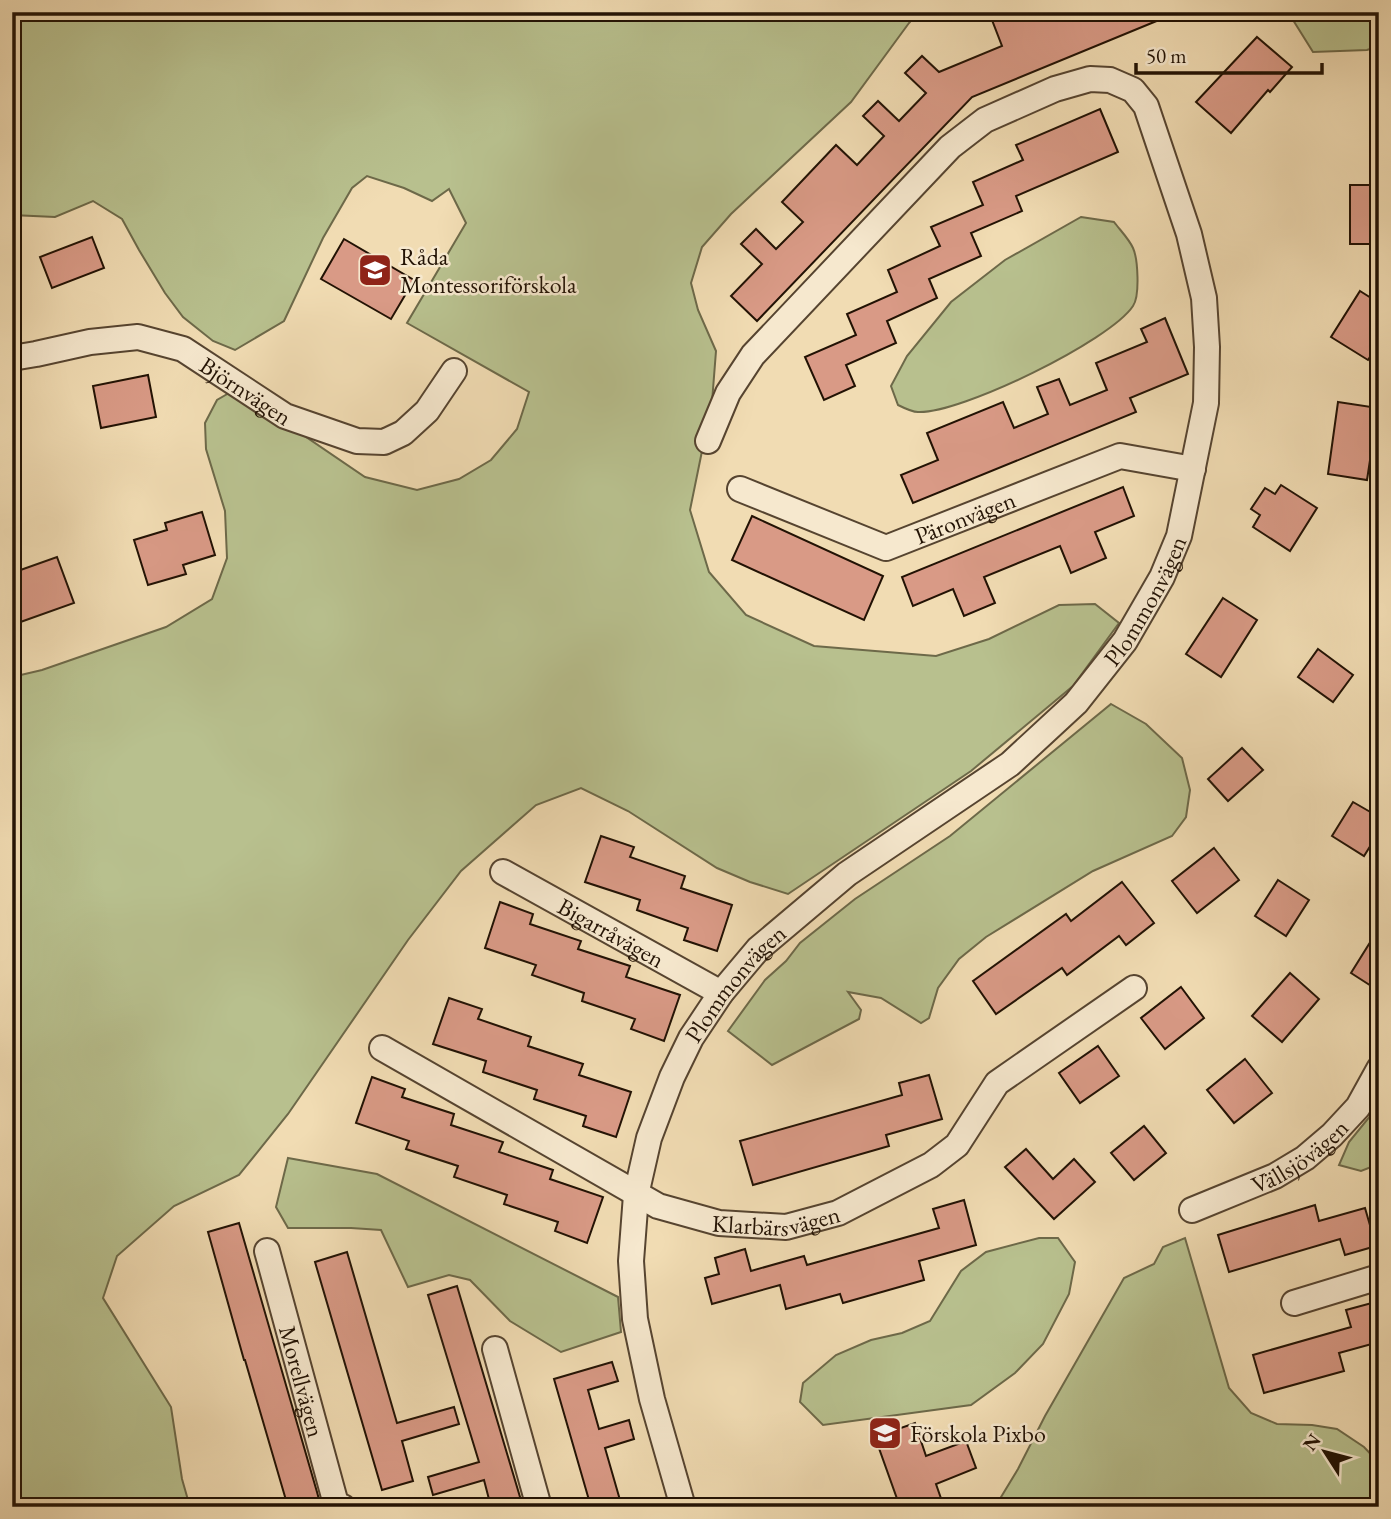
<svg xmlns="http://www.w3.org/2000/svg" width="1391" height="1519" font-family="'EB Garamond',serif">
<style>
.green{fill:#b8c08e;stroke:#6d6949;stroke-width:2}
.building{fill:#d99a86;stroke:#221204;stroke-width:2}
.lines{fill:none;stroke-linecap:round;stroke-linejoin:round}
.street-casing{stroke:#564430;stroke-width:28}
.street{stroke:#f6e8ce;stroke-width:24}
.labels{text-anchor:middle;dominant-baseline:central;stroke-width:5;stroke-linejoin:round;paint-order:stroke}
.poi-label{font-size:24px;fill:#221204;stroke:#f6e8ce;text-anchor:start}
.street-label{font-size:24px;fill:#221204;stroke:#f6e8ce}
</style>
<rect width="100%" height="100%" fill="#f1dcb3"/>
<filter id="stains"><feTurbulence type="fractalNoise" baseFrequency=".00286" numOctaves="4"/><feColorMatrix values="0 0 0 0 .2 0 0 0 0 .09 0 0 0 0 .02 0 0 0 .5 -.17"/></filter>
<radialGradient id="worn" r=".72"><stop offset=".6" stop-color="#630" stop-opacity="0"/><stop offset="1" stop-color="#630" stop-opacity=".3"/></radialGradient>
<!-- green -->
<g class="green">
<path d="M12,12H918L909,23L851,102L731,214L702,247L691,283L698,310L716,351L712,402L690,510L709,572L746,615L814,646L936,656L989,639L1059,605L1095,604L1119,623L1073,686L971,771L788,894L750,882L717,868L628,811L581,788L536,805L461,871L408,940L288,1114L239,1175L174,1206L117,1256L103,1298L171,1407L182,1479L190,1507H12V677L42,670L166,627L212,599L227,558L225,511L206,449L205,423L217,400L229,393L256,403L365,477L417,490L459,479L491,460L517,429L529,392L407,323L466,223L449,189L432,201L404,188L367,176L352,188L323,238L284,321L235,350L213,341L183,317L165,293L139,250L122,219L93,201L55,217L12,215Z"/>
<path d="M1288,12H1379V46L1367,50L1313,52Z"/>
<path d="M1081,217L1114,222C1120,230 1129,239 1133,248C1138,259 1140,296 1133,306C1110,341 960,414 918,412C912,412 904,408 898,405L891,386L907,356L951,302L1005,260Z"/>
<path d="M1111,704L1146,724L1182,758L1190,790L1186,817L1172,836L1093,871L986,937L959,959L938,988L929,1018L921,1023L881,998L848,992L861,1010L859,1019L772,1065L728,1031L765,980L786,961L800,943L855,899L950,836Z"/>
<path d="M1379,1105V1164L1361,1171L1339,1165L1349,1142Z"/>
<path d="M288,1158L377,1174L618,1297L621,1332L561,1352L510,1321L470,1280L449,1275L408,1287L381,1230L351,1228H288L276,1207Z"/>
<path d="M1039,1238H1058L1075,1262L1069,1294L1043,1344L1015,1373L971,1405L823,1425L800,1402L803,1383L836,1355L871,1340L902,1333L930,1321L961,1271L986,1252Z"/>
<path d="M1185,1238L1229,1388L1251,1413L1277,1424L1312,1425L1337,1429L1364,1447L1379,1463V1507H995L1018,1469L1045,1416L1124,1278L1154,1264L1163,1247Z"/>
</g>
<!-- building -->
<g class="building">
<path d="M1011,12L1176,13L972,97L757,321L731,296L762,264L741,244L756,229L776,249L803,222L782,202L836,145L857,165L884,136L863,116L878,101L899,121L926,93L905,73L922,56L939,72L1002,46L992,20Z"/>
<path d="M1257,37L1292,67L1270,92L1268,90L1231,133L1196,102Z"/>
<path d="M1100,109L1118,152L1016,196L1022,211L971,233L981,256L929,279L937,298L887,321L896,343L846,365L855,386L824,400L805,357L856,335L847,314L897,292L888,270L940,246L931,227L983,205L973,182L1023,160L1016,145Z"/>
<rect x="1350" y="185" width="29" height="59"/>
<path d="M92,237L104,268L52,288L40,257Z"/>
<path d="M344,239L414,280L391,319L321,279Z"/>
<path d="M1360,291L1379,303V343L1368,360L1331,337Z"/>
<path d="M1165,318L1188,374L1130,398L1136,412L913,503L901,475L938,460L927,433L1003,402L1014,428L1048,414L1037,387L1059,379L1070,405L1107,390L1096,363L1147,342L1141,329Z"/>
<path d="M148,375L156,417L101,428L93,386Z"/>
<path d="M1338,402L1378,408L1367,480L1328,474Z"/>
<path d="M1281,485L1317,508L1290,551L1253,527L1260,515L1251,509L1265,488L1275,494Z"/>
<path d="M1123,487L1134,516L1095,532L1106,558L1071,573L1060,546L984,577L995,603L964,616L953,589L913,606L902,577Z"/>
<path d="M202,512L215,555L183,565L186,574L148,585L134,540L167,530L165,523Z"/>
<path d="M752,516L883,576L864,620L732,560Z"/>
<path d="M57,557L74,603L12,625V573Z"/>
<path d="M1223,598L1257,620L1221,677L1186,654Z"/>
<path d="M1318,649L1353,675L1333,702L1298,677Z"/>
<path d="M1242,748L1263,770L1228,801L1208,779Z"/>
<path d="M1353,802L1379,817V832L1364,856L1332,836Z"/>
<path d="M601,836L634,847L630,857L685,876L681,888L732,905L717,951L684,940L688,928L637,910L640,900L585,882Z"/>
<path d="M1214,848L1239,880L1197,913L1172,881Z"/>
<path d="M1278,880L1309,900L1286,936L1255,916Z"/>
<path d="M1122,882L1154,923L1126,945L1119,936L1067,975L1062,968L996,1014L973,981L1066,914L1071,921Z"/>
<path d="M500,902L533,914L530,924L581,941L578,949L630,966L626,977L680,995L664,1041L631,1029L635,1019L582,1001L584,993L532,975L536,965L485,948Z"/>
<path d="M1379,928V991L1351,973Z"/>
<path d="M1290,973L1319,999L1282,1042L1252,1016Z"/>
<path d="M1181,987L1204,1018L1165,1049L1141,1018Z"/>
<path d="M449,998L482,1009L478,1019L531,1037L528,1046L583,1064L579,1075L631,1092L616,1137L583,1126L586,1116L534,1099L537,1090L483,1072L486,1061L433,1044Z"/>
<path d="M1098,1046L1119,1076L1080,1103L1059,1073Z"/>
<path d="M1245,1059L1272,1093L1234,1123L1207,1090Z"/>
<path d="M929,1075L942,1119L886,1135L889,1146L753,1185L740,1141L902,1095L899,1083Z"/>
<path d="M372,1077L405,1089L402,1097L454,1114L451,1125L503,1142L499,1152L553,1170L550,1179L603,1197L587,1243L555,1231L558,1222L504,1204L507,1195L454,1177L458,1166L406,1149L409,1141L356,1123Z"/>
<path d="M1144,1126L1166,1153L1134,1180L1111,1153Z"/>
<path d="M1026,1149L1053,1179L1074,1159L1095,1182L1054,1219L1005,1167Z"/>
<path d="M964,1200L976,1245L919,1261L924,1280L843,1303L840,1294L786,1309L780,1285L712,1304L705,1278L719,1274L715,1258L745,1249L751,1271L804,1256L807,1265L939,1228L933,1209Z"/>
<path d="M1315,1205L1319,1221L1365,1208L1376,1246L1345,1255L1340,1239L1229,1272L1218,1235Z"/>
<path d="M239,1223L317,1492L321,1507H288L245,1360H244L208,1232Z"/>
<path d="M347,1252L397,1423L454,1407L459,1424L402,1441L413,1481L382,1490L315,1262Z"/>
<path d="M457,1286L523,1507H491L484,1480L433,1495L428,1477L479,1462L428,1295Z"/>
<path d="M1379,1301V1342L1339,1353L1344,1371L1264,1393L1253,1355L1351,1327L1346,1310Z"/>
<path d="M612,1362L618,1381L588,1390L599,1429L629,1420L634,1439L605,1448L622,1507H591L554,1379Z"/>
<path d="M915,1423L926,1456L966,1441L976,1468L936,1484L944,1507H900L875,1437Z"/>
</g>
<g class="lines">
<!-- street casing -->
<g class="street-casing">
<g id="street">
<path id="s1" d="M12,358L36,354L90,342L138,337L183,349L285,416L357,441L384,442L403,433L427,411L454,371"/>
<path id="s2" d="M740,489L886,548L1120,456L1193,469"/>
<path id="s3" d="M503,872L721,993"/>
<path id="s4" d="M382,1048L658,1206L719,1223L786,1227L838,1213L931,1165L957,1145L997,1083L1134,988"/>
<path id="s5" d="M1192,1210L1275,1176L1305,1158L1332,1135L1358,1107L1379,1069"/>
<path id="s6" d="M267,1251L336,1504L343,1507"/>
<path d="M1294,1303L1379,1277"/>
<path d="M495,1349L539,1507"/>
<path id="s7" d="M683,1507L652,1399L635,1319L631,1261L636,1195L649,1138L672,1077L691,1038L721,993L758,949L847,874L1010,764L1076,703L1125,641L1162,577L1179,536L1206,403L1207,347L1204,298L1189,234L1146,106L1133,90L1110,80L1090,79L1055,89L985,120L950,147L753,355L728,393L708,441"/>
</g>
</g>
<!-- street -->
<use href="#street" class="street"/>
</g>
<!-- icons -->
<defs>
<g id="school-square" transform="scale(1.75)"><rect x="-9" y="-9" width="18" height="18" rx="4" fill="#8f2418" stroke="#f6e8ce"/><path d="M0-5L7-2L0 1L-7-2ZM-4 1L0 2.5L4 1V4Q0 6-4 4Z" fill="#fff"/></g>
</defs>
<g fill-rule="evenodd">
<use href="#school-square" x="375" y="270"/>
<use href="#school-square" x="885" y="1433"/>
</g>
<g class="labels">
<!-- poi labels -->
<g class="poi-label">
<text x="400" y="256">Råda<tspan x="400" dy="28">Montessoriförskola</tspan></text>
<text x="910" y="1433">Förskola Pixbo</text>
</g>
<!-- street labels -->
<g class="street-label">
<text stroke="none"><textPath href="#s1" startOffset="250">Björnvägen</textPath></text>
<text stroke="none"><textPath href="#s2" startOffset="242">Päronvägen</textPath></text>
<text stroke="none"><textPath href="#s7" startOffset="1124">Plommonvägen</textPath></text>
<text stroke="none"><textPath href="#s3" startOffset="124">Bigarråvägen</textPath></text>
<text stroke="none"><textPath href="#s7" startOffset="556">Plommonvägen</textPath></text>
<text stroke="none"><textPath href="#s5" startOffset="121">Vällsjövägen</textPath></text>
<text stroke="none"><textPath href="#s4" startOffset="439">Klarbärsvägen</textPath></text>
<text stroke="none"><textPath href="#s6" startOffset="135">Morellvägen</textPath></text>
</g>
</g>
<!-- margin -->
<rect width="1391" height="1519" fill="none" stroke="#f1dcb3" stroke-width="42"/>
<rect x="14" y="14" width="1363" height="1491" fill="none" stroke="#221204" stroke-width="3.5"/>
<rect x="21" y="21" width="1349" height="1477" fill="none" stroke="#221204" stroke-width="2"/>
<!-- north arrow -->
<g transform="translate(1325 1452) rotate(306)" stroke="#f6e8ce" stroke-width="5" paint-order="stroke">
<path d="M0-5L12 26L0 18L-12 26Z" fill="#221204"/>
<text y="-10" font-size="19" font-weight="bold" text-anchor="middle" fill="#221204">N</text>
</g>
<!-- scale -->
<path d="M1136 63v10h186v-10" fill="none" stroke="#221204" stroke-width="3.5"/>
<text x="1146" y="63" font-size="21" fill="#221204" stroke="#f6e8ce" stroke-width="5" paint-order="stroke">50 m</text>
<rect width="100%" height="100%" filter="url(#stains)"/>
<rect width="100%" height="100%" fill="url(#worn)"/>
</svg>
